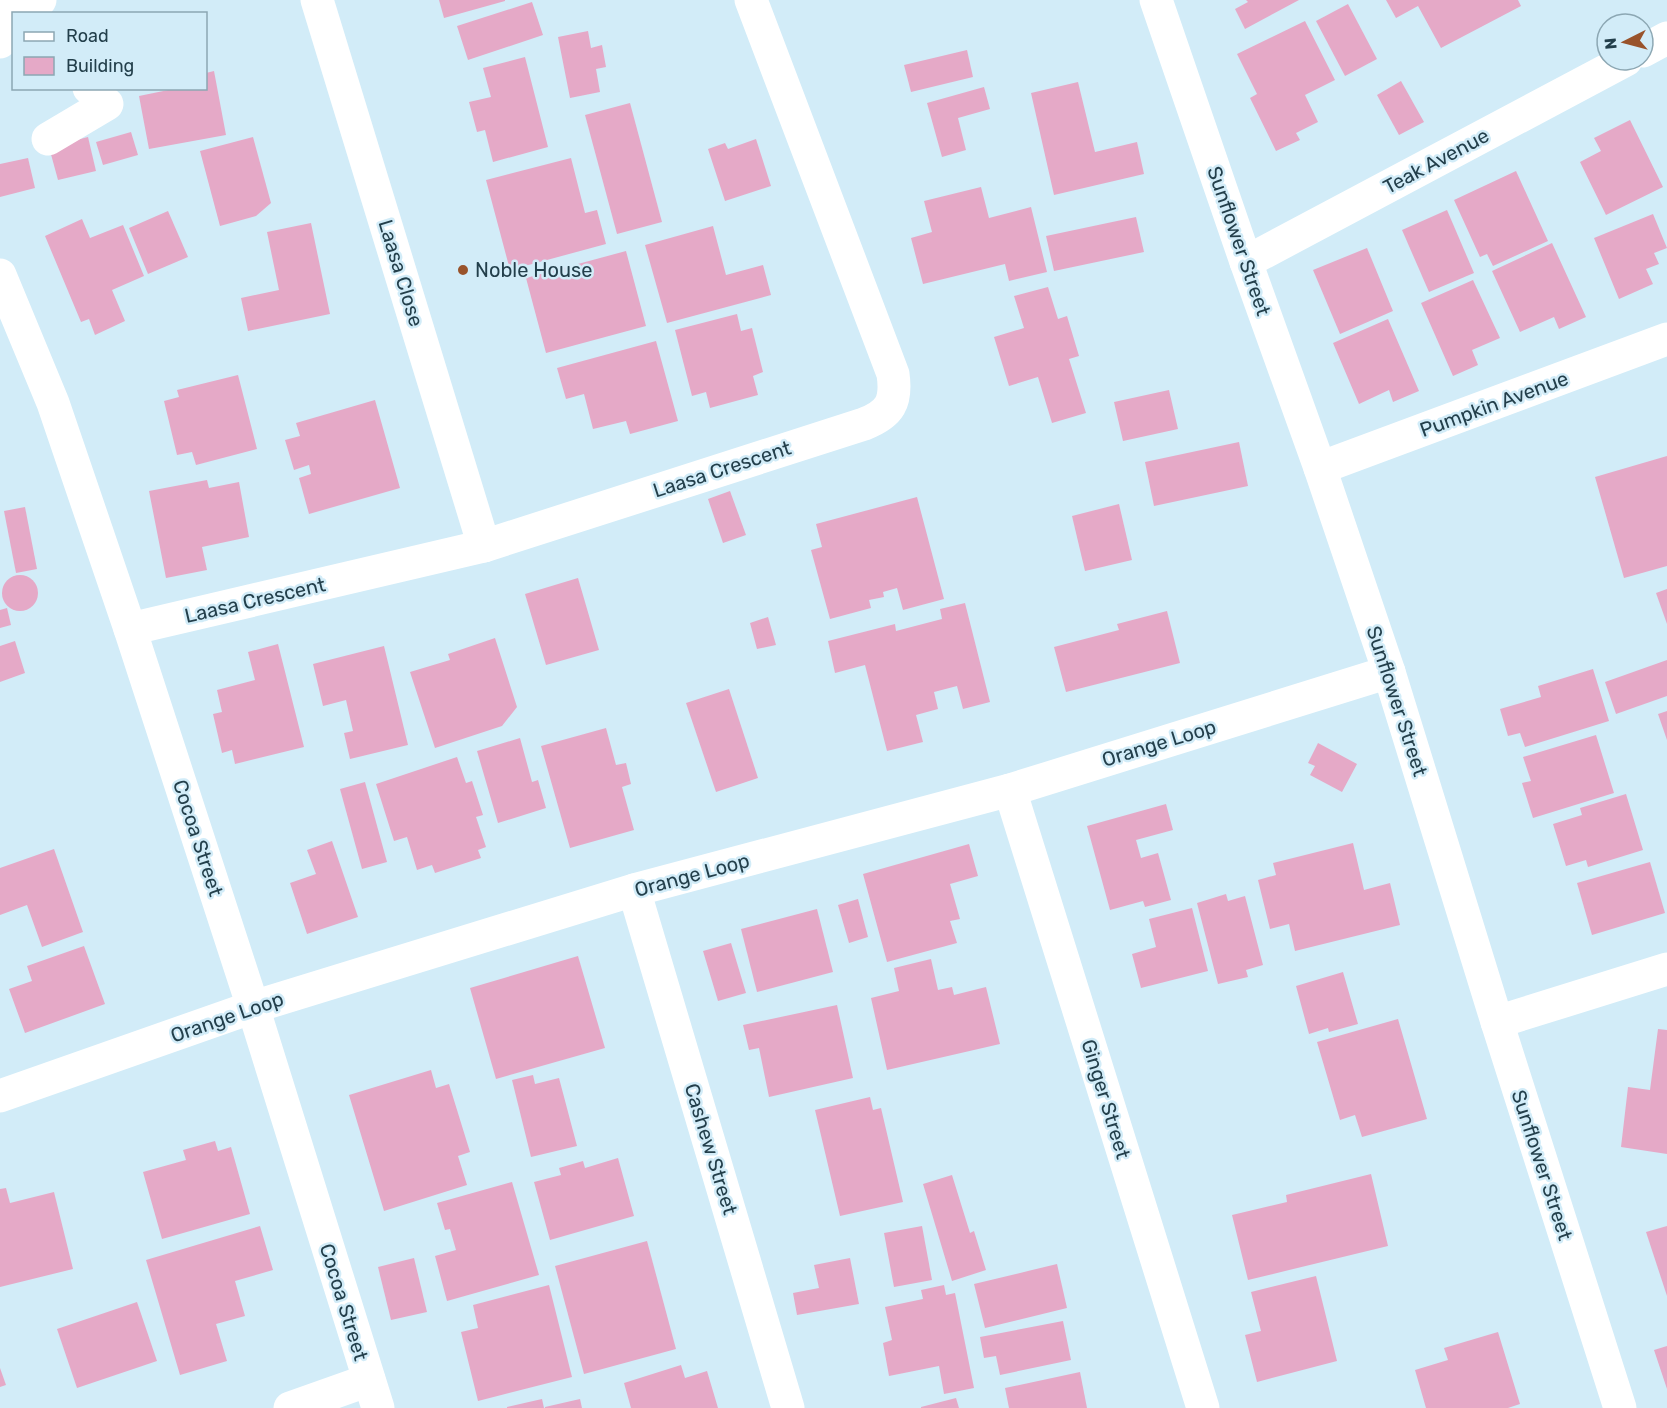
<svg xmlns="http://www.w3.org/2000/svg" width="1667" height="1408" font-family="Rubik,sans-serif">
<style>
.building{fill:#e5a9c7}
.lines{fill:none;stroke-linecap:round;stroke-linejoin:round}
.minor{stroke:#fff;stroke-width:33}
.major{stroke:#fff;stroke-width:33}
.poi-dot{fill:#99532b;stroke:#d2ecf8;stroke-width:2}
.labels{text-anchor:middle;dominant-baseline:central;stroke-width:5;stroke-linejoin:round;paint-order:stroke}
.street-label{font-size:20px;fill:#233f4b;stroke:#d2ecf8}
.poi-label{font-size:20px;fill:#233f4b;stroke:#d2ecf8;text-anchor:start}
</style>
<rect width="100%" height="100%" fill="#d2ecf8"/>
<!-- building -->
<g class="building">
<path d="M439,0H505V1L444,18Z"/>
<path d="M1246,0H1299L1245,29L1235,9L1248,2Z"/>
<path d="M1386,0H1518L1521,6L1441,48L1418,6L1396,18Z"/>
<path d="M532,2L543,35L468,60L457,26Z"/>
<path d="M1348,4L1377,59L1345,76L1316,21Z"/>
<path d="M1305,21L1335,80L1305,95L1318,122L1296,133L1300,140L1276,151L1250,98L1257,94L1237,54Z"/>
<path d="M588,31L591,48L602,45L606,67L596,69L600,92L570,98L558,37Z"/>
<path d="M967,50L973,77L911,92L904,65Z"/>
<path d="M525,57L548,147L493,162L485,130L477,132L469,102L491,97L483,68Z"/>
<path d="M214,71L226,135L149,149L139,96L178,88H206V73Z"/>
<path d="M1401,81L1424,122L1399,135L1377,95Z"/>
<path d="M1078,82L1095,152L1137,142L1144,174L1054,195L1031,93Z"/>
<path d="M984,87L990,109L958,118L966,150L942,157L927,103Z"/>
<path d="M630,103L662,222L617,234L585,115Z"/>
<path d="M1630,120L1663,187L1606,215L1580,162L1601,151L1594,138Z"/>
<path d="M131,132L138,155L103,165L96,142Z"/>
<path d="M88,137L96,171L58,180L49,147Z"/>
<path d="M253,137L271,203L256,216L220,226L200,151Z"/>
<path d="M756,139L771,186L725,201L708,149L725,143L728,149Z"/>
<path d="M28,158L35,188L0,197V164Z"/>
<path d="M571,158L585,213L597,210L606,244L510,270L486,180Z"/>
<path d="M1516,171L1548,241L1493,266L1487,254L1480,257L1454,200Z"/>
<path d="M981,187L989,218L1031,207L1047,272L1009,281L1005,264L923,284L911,238L932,232L924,201Z"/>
<path d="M1447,210L1474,273L1429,292L1402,230Z"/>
<path d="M168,211L188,257L148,274L129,228Z"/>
<path d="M1653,214L1667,248L1654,253L1659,264L1646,269L1653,284L1619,299L1594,238Z"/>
<path d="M1136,217L1144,252L1054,271L1046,236Z"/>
<path d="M82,219L90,238L123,225L144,276L112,290L125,321L95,335L89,319L81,322L45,236Z"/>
<path d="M311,223L330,314L248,331L241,298L279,290L267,232Z"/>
<path d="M713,226L726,275L763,265L771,295L667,323L645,245Z"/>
<path d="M1552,243L1586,317L1559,329L1554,317L1520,332L1492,271Z"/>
<path d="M1367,248L1393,311L1340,334L1313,270Z"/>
<path d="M626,251L646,326L546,353L526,278Z"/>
<path d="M1473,280L1500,338L1472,350L1478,365L1453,376L1421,303Z"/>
<path d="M1048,287L1058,319L1067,316L1079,356L1069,359L1086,413L1052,423L1038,377L1009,386L994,337L1024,328L1014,296Z"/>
<path d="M737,314L741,331L752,328L763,372L753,376L758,395L710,408L706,392L692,396L675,330Z"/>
<path d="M1388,319L1419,391L1393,402L1389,390L1359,404L1333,343Z"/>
<path d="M656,341L678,421L630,434L626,421L593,429L584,394L566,399L557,368Z"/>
<path d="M238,375L257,449L196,465L192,452L177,455L164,401L179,397L177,390Z"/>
<path d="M1169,390L1178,429L1123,441L1114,402Z"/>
<path d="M375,400L400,488L309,514L299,478L311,474L309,465L294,470L285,440L300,436L296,423Z"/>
<path d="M1239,442L1248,486L1154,506L1145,462Z"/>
<path d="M1667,456V566L1624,578L1595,477Z"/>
<path d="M207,480L209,488L239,482L249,537L202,547L207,570L166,578L149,491Z"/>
<path d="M730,491L746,535L723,543L708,499Z"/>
<path d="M917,497L944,599L903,610L897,588L883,592L884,597L869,600L871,608L830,619L811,550L822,547L816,524Z"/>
<path d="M1119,504L1132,560L1085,571L1072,516Z"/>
<path d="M25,507L37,569L16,573L4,511Z"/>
<circle cx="20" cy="593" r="18"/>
<path d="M578,578L599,650L546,665L525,594Z"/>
<path d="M1667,589V624L1656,593Z"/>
<path d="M965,603L990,702L963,709L957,686L934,692L938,709L916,715L923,742L887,751L865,665L835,673L828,641L895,624L896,631L942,619L940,609Z"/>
<path d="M7,608L11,625L0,628V610Z"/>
<path d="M1167,611L1180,663L1066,692L1054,647L1119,630L1117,624Z"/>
<path d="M768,617L776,645L757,649L750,623Z"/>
<path d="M495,638L517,707L502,726L435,748L410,672L450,660L448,654Z"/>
<path d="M15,641L25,673L0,682V646Z"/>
<path d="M278,644L304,747L235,764L232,750L222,753L213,714L222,712L217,690L255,680L248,652Z"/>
<path d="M384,646L408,745L350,759L344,733L353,731L346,700L323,706L313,664Z"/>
<path d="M1667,660V696L1616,714L1605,682Z"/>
<path d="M1593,669L1609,721L1525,747L1520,733L1508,736L1500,709L1541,697L1538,686Z"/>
<path d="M729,689L758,778L716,792L686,703Z"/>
<path d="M1667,711V740L1658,714Z"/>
<path d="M606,728L616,765L626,763L631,784L622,787L634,830L570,848L541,746Z"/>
<path d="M1596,735L1614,793L1533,818L1522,783L1531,781L1523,757Z"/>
<path d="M520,738L532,782L538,780L546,808L498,823L477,751Z"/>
<path d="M1318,743L1357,764L1342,792L1310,775L1315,766L1308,763Z"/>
<path d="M457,757L466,783L472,781L483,815L476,817L486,847L478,850L481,858L435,873L432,865L417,870L407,837L394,841L376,784Z"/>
<path d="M365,782L387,862L362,869L340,789Z"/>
<path d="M1626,794L1643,850L1588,867L1586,860L1566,866L1553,824L1582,815L1580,808Z"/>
<path d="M1166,804L1173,830L1136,840L1141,858L1158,853L1171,900L1145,907L1143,901L1110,910L1087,826Z"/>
<path d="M332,841L358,917L307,934L290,883L316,874L307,850Z"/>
<path d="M1353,843L1364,890L1390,883L1400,925L1295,951L1289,924L1270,929L1258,880L1276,875L1273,863Z"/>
<path d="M969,844L978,876L950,884L960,919L950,921L957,943L887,962L863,874Z"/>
<path d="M54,849L83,932L42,947L27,905L0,915V868Z"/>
<path d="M1650,862L1665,913L1592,935L1577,883Z"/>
<path d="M1226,894L1228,901L1245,896L1263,965L1246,970L1248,977L1218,984L1197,903Z"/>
<path d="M858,899L868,937L849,943L838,905Z"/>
<path d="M1192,908L1208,971L1141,988L1132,954L1156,947L1149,919Z"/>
<path d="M817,909L833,972L757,992L741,929Z"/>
<path d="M731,943L746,993L718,1001L703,951Z"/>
<path d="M84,946L105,1004L25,1033L9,989L32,981L27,966Z"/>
<path d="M578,956L605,1048L496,1079L470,988Z"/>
<path d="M931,959L938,990L952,987L954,995L986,987L1000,1044L887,1070L871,998L899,991L894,968Z"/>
<path d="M1343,972L1358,1024L1329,1032L1328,1028L1309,1034L1296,986Z"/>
<path d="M837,1005L853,1078L769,1097L759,1048L749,1050L743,1025Z"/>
<path d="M1398,1019L1427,1119L1362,1137L1355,1115L1340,1120L1317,1042Z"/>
<path d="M1658,1029L1667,1030V1154L1621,1147L1628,1087L1650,1090Z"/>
<path d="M431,1070L436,1088L449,1084L470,1152L458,1156L467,1185L384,1211L349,1095Z"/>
<path d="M533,1075L535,1084L559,1078L577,1146L531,1157L512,1080Z"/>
<path d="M870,1097L873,1110L881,1108L903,1202L840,1216L815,1110Z"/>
<path d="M215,1141L218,1151L231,1147L250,1214L162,1239L143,1172L186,1160L183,1150Z"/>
<path d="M618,1158L634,1216L550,1240L534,1182L561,1175L559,1168L583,1161L585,1168Z"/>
<path d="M1371,1174L1388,1246L1248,1280L1232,1215L1287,1202L1286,1195Z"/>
<path d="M952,1175L970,1233L974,1231L986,1270L952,1281L923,1184Z"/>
<path d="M512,1182L539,1275L447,1301L435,1256L456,1250L450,1229L445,1230L437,1203Z"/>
<path d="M6,1188L10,1203L54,1192L73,1269L0,1287V1189Z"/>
<path d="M260,1226L273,1270L235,1281L245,1316L216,1324L227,1361L180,1375L146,1260Z"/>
<path d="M922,1226L932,1280L894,1287L884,1233Z"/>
<path d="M1667,1226V1296L1646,1232Z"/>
<path d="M647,1241L676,1349L584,1374L555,1266Z"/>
<path d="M414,1258L427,1312L391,1320L378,1267Z"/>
<path d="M850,1258L859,1304L797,1315L793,1293L819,1288L814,1265Z"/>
<path d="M1057,1264L1067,1308L985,1328L974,1284Z"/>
<path d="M1316,1276L1337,1361L1257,1382L1245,1335L1261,1331L1251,1292Z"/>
<path d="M549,1285L572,1377L478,1401L461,1332L478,1328L473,1305Z"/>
<path d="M944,1285L946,1295L955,1293L974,1388L944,1394L939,1366L889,1376L883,1343L892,1340L885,1307L923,1299L921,1290Z"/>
<path d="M137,1302L157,1361L77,1388L57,1329Z"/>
<path d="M1063,1321L1071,1360L1000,1375L996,1356L984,1358L980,1337Z"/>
<path d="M1498,1332L1520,1404L1508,1408H1426L1415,1370L1448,1360L1444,1348Z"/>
<path d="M1667,1346V1389L1654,1350Z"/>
<path d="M681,1365L685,1378L707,1371L718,1408H631L624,1383Z"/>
<path d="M0,1368L6,1385L0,1387Z"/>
<path d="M1080,1372L1087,1408H1009L1005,1388Z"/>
<path d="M956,1398L959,1408H921V1407Z"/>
<path d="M542,1399L544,1408H507V1407Z"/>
<path d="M580,1399L582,1408H545V1407Z"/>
</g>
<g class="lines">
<!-- minor -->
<g class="minor">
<path d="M0,0L14,14"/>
<path d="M317,0L484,546"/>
<path d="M1156,0L1246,262L1320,468L1389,672L1497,1022L1620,1408"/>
<path d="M1643,51L1667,38"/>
<path d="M48,139L107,104L89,88"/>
<path d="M1246,262L1626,60"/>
<path d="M0,275L53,403L130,629L253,1007L378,1408"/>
<path d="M1320,468L1667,339"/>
<path d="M130,629L484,546L864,424C890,414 897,402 893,374L751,0"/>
<path d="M1010,790L1203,1408"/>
<path d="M634,890L788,1408"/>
<path d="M1497,1022L1667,969"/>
<path d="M0,1096L253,1007L634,890L1010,790L1389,672"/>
<path d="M290,1408L369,1380"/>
</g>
<!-- major -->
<g class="major">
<path d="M27,14L40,0"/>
<path d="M0,42L14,28"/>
</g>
</g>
<!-- markers -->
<circle class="poi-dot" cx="463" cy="270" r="6"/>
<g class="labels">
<!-- street labels -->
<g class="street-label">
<text transform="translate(1436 161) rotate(-28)">Teak Avenue</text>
<text transform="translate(1239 241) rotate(71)">Sunflower Street</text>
<text transform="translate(401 273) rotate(73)">Laasa Close</text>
<text transform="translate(1494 404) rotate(-20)">Pumpkin Avenue</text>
<text transform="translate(722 469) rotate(-18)">Laasa Crescent</text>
<text transform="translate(255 600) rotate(-13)">Laasa Crescent</text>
<text transform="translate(1397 701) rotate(72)">Sunflower Street</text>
<text transform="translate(1159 743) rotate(-17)">Orange Loop</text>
<text transform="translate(198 838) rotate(72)">Cocoa Street</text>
<text transform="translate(692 875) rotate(-15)">Orange Loop</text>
<text transform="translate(227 1017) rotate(-19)">Orange Loop</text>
<text transform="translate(1106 1099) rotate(73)">Ginger Street</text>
<text transform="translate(711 1149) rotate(73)">Cashew Street</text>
<text transform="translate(1542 1165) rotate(72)">Sunflower Street</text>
<text transform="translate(344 1302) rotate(73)">Cocoa Street</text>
</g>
<!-- poi labels -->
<g class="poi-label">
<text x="475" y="270">Noble House</text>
</g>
</g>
<!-- legend -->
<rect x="12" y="12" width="195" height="78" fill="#d2ecf8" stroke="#8ca7b3" stroke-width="1.5"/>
<rect x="24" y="32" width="30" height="9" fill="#ffffff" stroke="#8ca7b3" stroke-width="1.5"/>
<text x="66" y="42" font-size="18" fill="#233f4b">Road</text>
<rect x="24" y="57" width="30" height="18" fill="#e5a9c7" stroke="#8ca7b3" stroke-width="1.5"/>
<text x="66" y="72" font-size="18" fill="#233f4b">Building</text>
<!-- north arrow -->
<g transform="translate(1625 42) rotate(264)"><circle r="28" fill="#d2ecf8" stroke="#8ca7b3" stroke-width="1.5"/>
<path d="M0-4.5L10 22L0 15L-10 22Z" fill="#99532b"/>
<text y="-9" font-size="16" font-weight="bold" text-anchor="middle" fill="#233f4b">N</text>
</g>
</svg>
